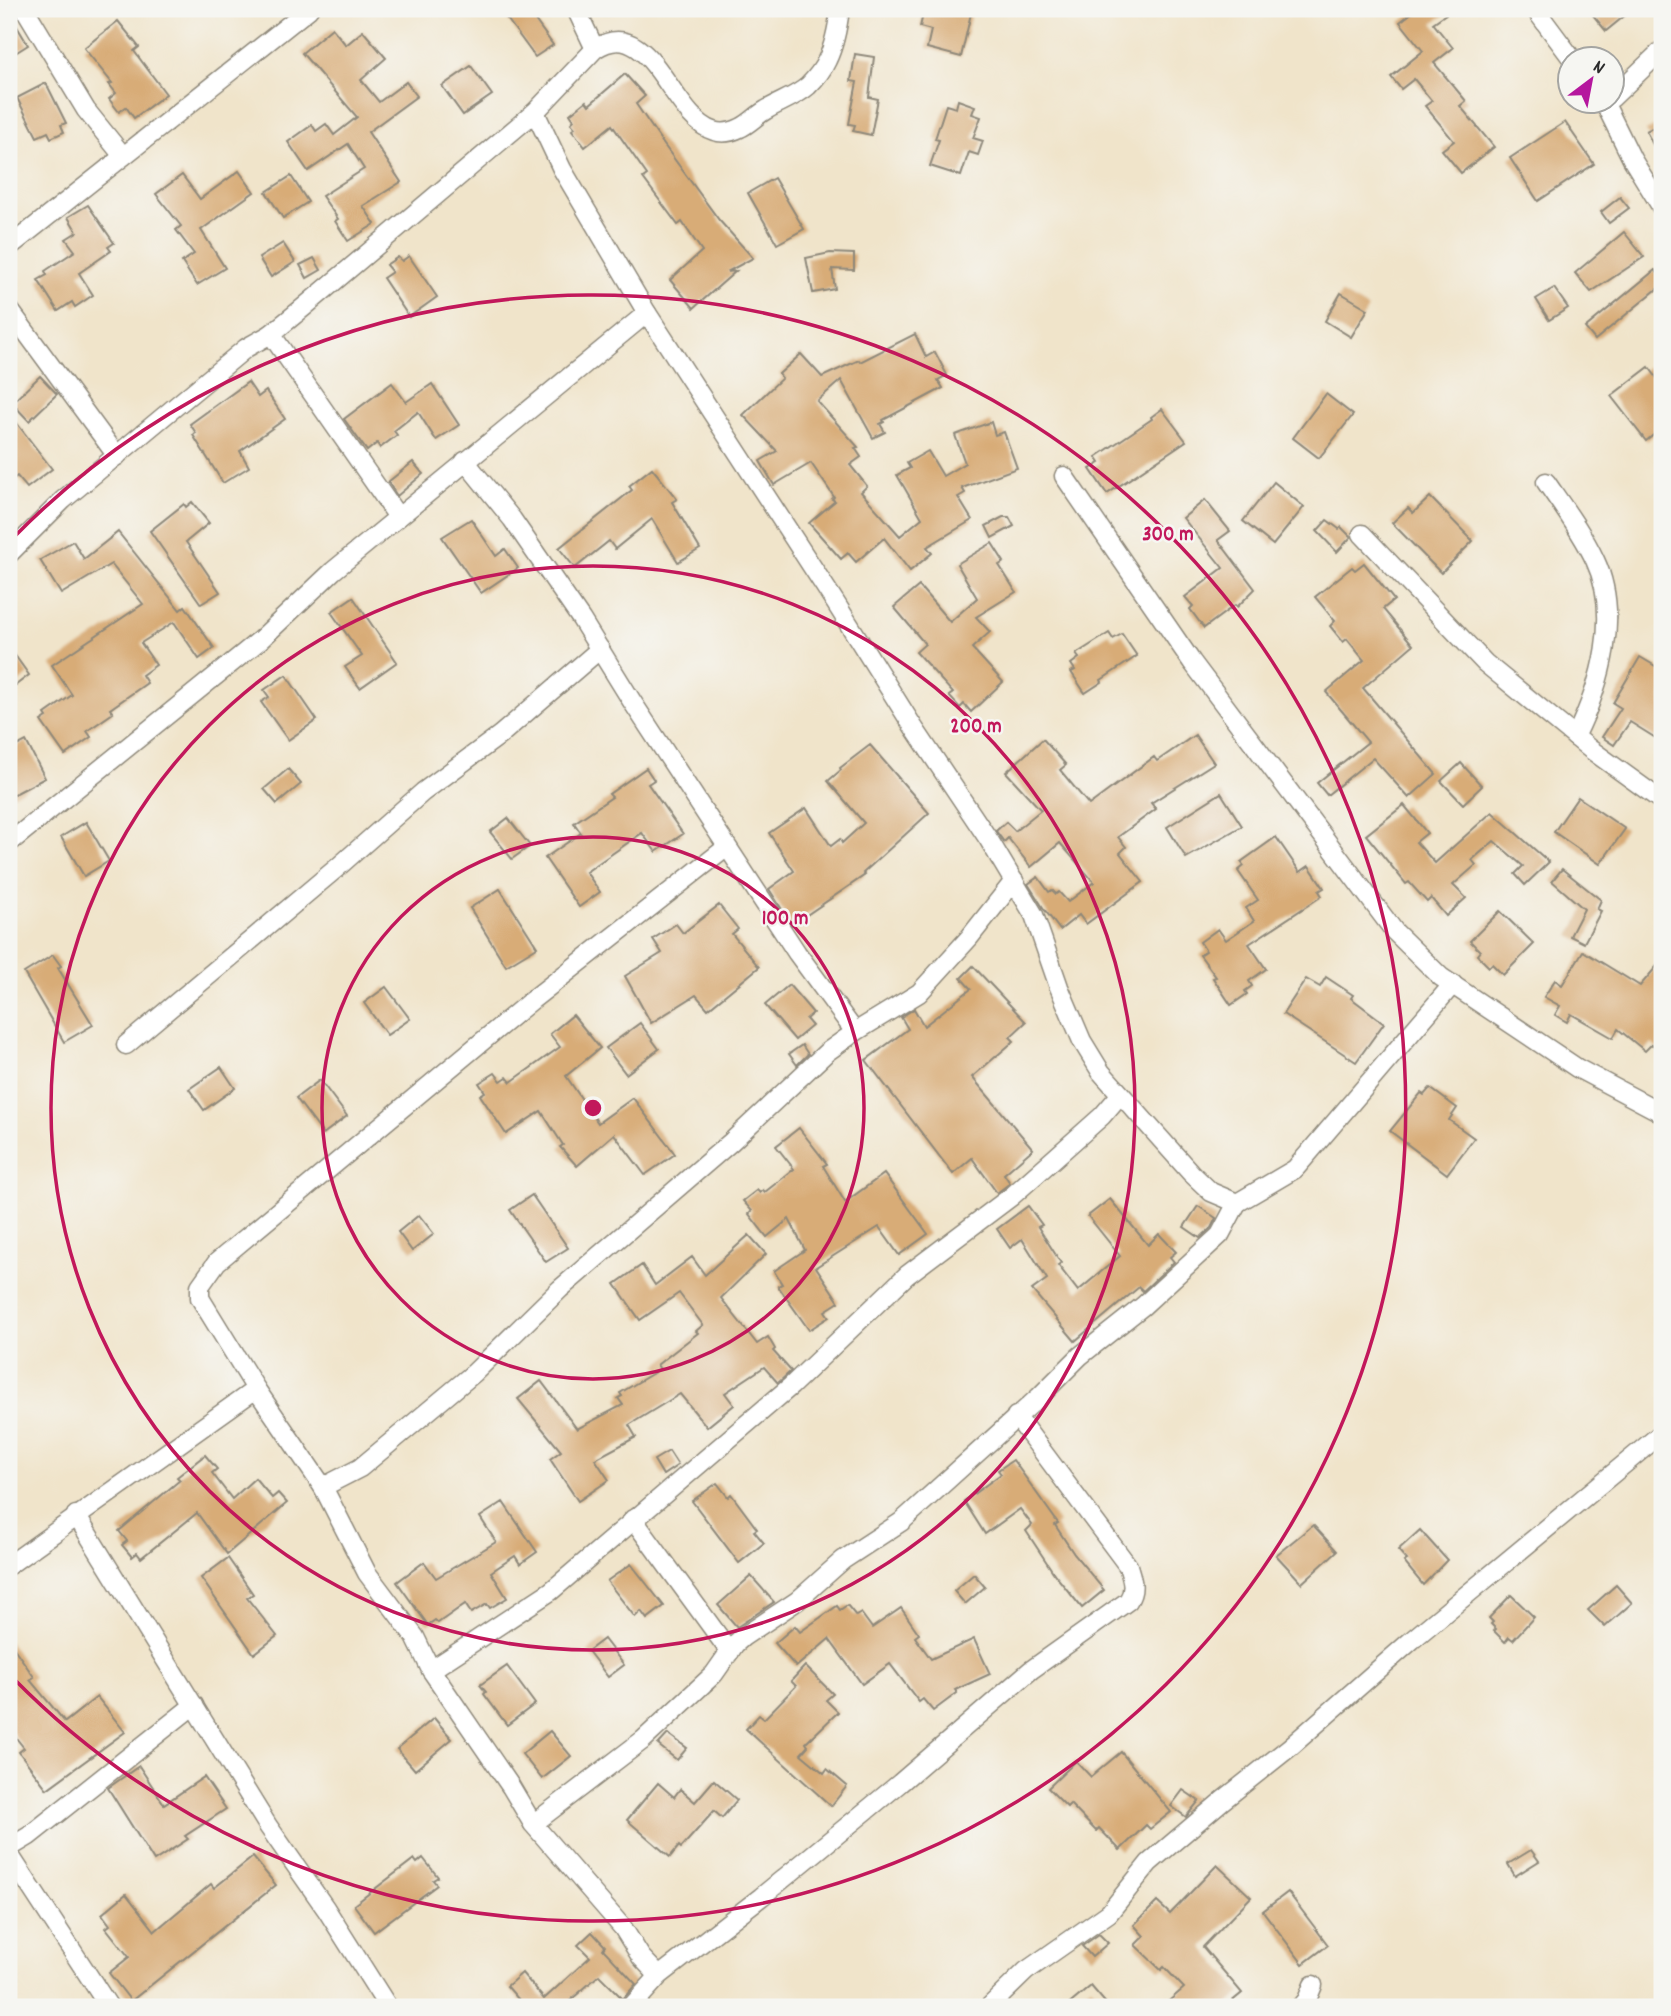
<svg xmlns="http://www.w3.org/2000/svg" width="1671" height="2016" font-family="Dekko,sans-serif">
<style>
.building{fill:#d8ac77}
.lines{fill:none;stroke-linecap:round;stroke-linejoin:round}
.minor-casing{stroke:#8e887a;stroke-width:21}
.minor{stroke:#fff;stroke-width:18}
.ring{fill:none;stroke:#c2185b;stroke-width:3.5}
.centre{fill:#c2185b;stroke:#f6f6f2;stroke-width:3.5}
.ring-label{font-size:21px;text-anchor:middle;font-weight:bold;fill:#c2185b;stroke:#f6f6f2;stroke-width:5;stroke-linejoin:round;paint-order:stroke}
</style>
<rect width="100%" height="100%" fill="#f6f6f2"/>
<filter id="ink" filterUnits="userSpaceOnUse"><feTurbulence type="fractalNoise" baseFrequency=".0143" numOctaves="2"/><feDisplacementMap in="SourceGraphic" scale="14" xChannelSelector="R" yChannelSelector="G"/><feConvolveMatrix kernelMatrix="1 2 1 2 8 2 1 2 1" color-interpolation-filters="sRGB"/></filter>
<filter id="wash" filterUnits="userSpaceOnUse"><feTurbulence type="fractalNoise" baseFrequency=".00686" numOctaves="4" result="noise"/><feDisplacementMap in="SourceGraphic" scale="28" xChannelSelector="R" yChannelSelector="G"/><feGaussianBlur stdDeviation="1.57" result="paint"/><feColorMatrix in="noise" values="0 0 0 0 0 0 0 0 0 0 0 0 0 0 0 0 0 1.4 0 .05"/><feComposite in="paint" operator="in"/></filter>
<g filter="url(#wash)">
<rect width="100%" height="100%" fill="#f0e4ca"/>
<g id="blocks">
<!-- building -->
<g class="building">
<path d="M500,9H527L553,45L535,57Z"/>
<path d="M936,9H972L961,57L927,48L931,30L920,27L924,10L935,13Z"/>
<path d="M1417,9H1453L1433,23L1453,48L1434,63L1466,101L1460,106L1494,147L1461,173L1442,150L1454,141L1425,106L1432,101L1414,79L1401,89L1391,77L1423,51L1400,22Z"/>
<path d="M1588,9H1633L1606,31Z"/>
<path d="M9,13L28,45L9,57Z"/>
<path d="M118,21L139,47L134,51L166,94L134,118L126,107L119,112L109,99L116,93L109,84L112,83L84,48Z"/>
<path d="M332,28L346,45L363,31L386,58L361,80L379,102L406,82L417,96L368,132L401,182L363,206L375,224L348,241L335,221L338,219L322,196L364,169L348,144L308,171L288,142L312,125L316,131L326,124L334,135L357,117L302,53Z"/>
<path d="M855,54L874,57L869,97L878,99L871,135L853,131L855,125L849,124L857,82L851,81Z"/>
<path d="M471,66L492,95L463,115L442,86Z"/>
<path d="M625,74L645,96L636,104L664,145L719,220L753,258L727,272L736,271L694,308L670,280L702,251L682,222L678,225L643,178L647,175L612,125L585,147L572,130L575,128L571,123L574,120L570,114L586,101L589,105Z"/>
<path d="M46,83L66,123L61,125L64,132L51,138L48,132L37,137L17,98Z"/>
<path d="M958,100L975,106L972,114L981,117L973,138L983,141L978,155L969,152L961,176L930,166L939,140L935,139L946,105L956,108Z"/>
<path d="M1565,122L1594,164L1538,201L1510,158Z"/>
<path d="M1662,123V162L1646,131Z"/>
<path d="M239,171L254,192L201,230L225,268L197,285L182,262L194,254L176,230L181,226L156,194L182,175L200,199Z"/>
<path d="M291,176L308,202L283,218L266,192Z"/>
<path d="M774,178L804,229L777,244L748,193Z"/>
<path d="M1620,197L1629,208L1609,223L1601,212Z"/>
<path d="M88,205L114,243L108,247L111,251L79,273L93,295L75,307L72,302L58,311L38,280L47,275L45,271L75,251L66,239L77,232L68,217Z"/>
<path d="M1624,232L1644,257L1591,292L1575,273Z"/>
<path d="M283,243L295,262L271,277L259,258Z"/>
<path d="M830,253L854,254V270L832,269L835,289L813,293L806,258Z"/>
<path d="M409,256L437,297L409,317L383,278L392,272L386,265L398,257L402,261Z"/>
<path d="M314,258L321,270L307,278L300,265Z"/>
<path d="M1655,270L1662,278V285L1595,340L1585,328Z"/>
<path d="M1554,288L1568,308L1549,320L1536,299Z"/>
<path d="M1341,293L1368,309L1351,337L1325,321Z"/>
<path d="M915,334L926,357L935,352L947,375L938,380L943,388L883,420L884,422L880,424L885,432L873,438L841,380L817,401L858,447L855,448L861,457L850,465L867,486L861,492L900,536L922,518L897,475L910,468L907,463L928,451L943,476L965,463L955,435L991,422L995,435L1004,432L1017,468L962,488L965,493L958,497L972,520L927,547L932,553L910,571L884,538L856,562L848,553L841,559L809,523L835,501L832,499L834,497L811,463L774,485L760,461L777,451L743,415L782,378L779,374L801,354L822,377L859,360L860,362Z"/>
<path d="M1649,367L1662,385V428L1646,441L1611,396Z"/>
<path d="M40,376L57,394L29,421L12,403Z"/>
<path d="M248,382L258,397L266,391L285,419L240,451L249,467L223,483L193,435L196,433L190,424Z"/>
<path d="M392,383L406,402L432,384L459,425L436,440L418,412L394,431L397,435L380,448L377,443L367,451L344,419Z"/>
<path d="M1326,394L1353,415L1319,458L1293,438Z"/>
<path d="M1162,409L1186,441L1107,494L1090,469L1100,463L1096,457L1152,419L1151,417Z"/>
<path d="M9,413L52,469L27,488L17,476L9,482Z"/>
<path d="M413,462L423,474L397,496L388,482Z"/>
<path d="M652,468L677,499L672,502L700,549L678,562L652,519L615,549L609,541L575,568L559,548L632,490L629,486Z"/>
<path d="M1274,482L1304,507L1273,545L1243,521Z"/>
<path d="M1430,497L1473,541L1441,573L1392,523L1408,508L1413,513Z"/>
<path d="M1205,500L1230,531L1218,540L1255,589L1237,607L1235,605L1204,628L1190,609L1193,606L1185,597L1223,568L1183,518Z"/>
<path d="M192,502L209,523L186,542L220,592L201,604L150,531L184,504L186,507Z"/>
<path d="M1003,517H1009L1014,526L992,538L986,526Z"/>
<path d="M471,519L496,556L505,549L518,568L481,593L442,537Z"/>
<path d="M1327,520L1339,529L1341,527L1351,537L1337,552L1317,531Z"/>
<path d="M118,532L180,610L185,606L214,648L199,659L174,622L141,643L156,665L142,675L147,683L110,709L113,713L87,731L91,737L65,755L41,721L47,717L45,714L72,695L52,665L143,604L111,564L61,594L40,560L73,541L84,559Z"/>
<path d="M992,543L1004,562L999,565L1016,592L976,617L990,632L972,648L1003,682L971,712L964,704L960,708L949,696L953,693L916,652L925,644L894,607L919,586L950,622L977,598L957,564Z"/>
<path d="M1364,563L1394,600L1383,609L1413,645L1363,688L1436,774L1409,798L1373,758L1327,795L1317,783L1368,742L1326,692L1364,660L1347,639L1343,642L1330,626L1335,621L1315,597L1352,567L1355,570Z"/>
<path d="M353,597L397,662L360,688L345,667L362,656L331,612Z"/>
<path d="M1109,633L1113,639L1122,634L1137,656L1101,680L1102,682L1085,693L1071,672L1075,670L1071,664L1079,658L1076,654Z"/>
<path d="M9,647L29,675L16,685L9,674Z"/>
<path d="M1640,657L1662,670V742L1630,722L1614,745L1602,737L1621,708L1613,703Z"/>
<path d="M286,675L317,720L288,740L261,702L269,697L264,690Z"/>
<path d="M1195,735L1214,763L1151,803L1156,809L1118,837L1126,847L1120,853L1143,882L1086,924L1079,915L1060,930L1044,909L1028,884L1038,877L1049,892L1052,890L1056,894L1059,892L1068,902L1094,882L1060,843L1031,867L1008,838L1004,842L996,831L1006,822L1015,831L1041,810L1006,772L1043,739L1066,765L1060,770L1089,805L1154,757L1157,761Z"/>
<path d="M26,741L45,778L9,797V750Z"/>
<path d="M870,745L929,813L863,873L865,875L792,925L769,889L794,871L769,833L806,808L831,846L840,839L842,843L864,823L828,781L841,770L840,768Z"/>
<path d="M1461,763L1482,786L1463,804L1441,781Z"/>
<path d="M646,768L654,780L648,784L683,834L656,852L642,833L586,872L600,892L579,907L545,858L581,833L574,823L612,797L609,794Z"/>
<path d="M288,769L301,784L277,804L264,789Z"/>
<path d="M1221,793L1242,826L1186,858L1167,827Z"/>
<path d="M1578,797L1625,829L1600,864L1554,832Z"/>
<path d="M1404,805L1427,833L1416,842L1435,863L1492,812L1549,862L1525,885L1515,874L1523,866L1494,841L1472,860L1476,865L1453,885L1466,898L1446,916L1431,898L1427,902L1409,882L1406,884L1366,835Z"/>
<path d="M508,818L530,846L512,859L490,832Z"/>
<path d="M86,822L109,861L84,876L61,837Z"/>
<path d="M1276,837L1300,872L1309,866L1324,888L1319,891L1322,896L1249,944L1266,969L1249,981L1252,986L1245,991L1247,994L1231,1005L1213,978L1216,977L1200,955L1206,951L1200,942L1218,929L1226,940L1254,921L1246,908L1258,900L1238,871L1244,866L1241,862Z"/>
<path d="M1562,869L1601,900L1597,909L1601,911L1584,943L1570,936L1584,909L1552,881Z"/>
<path d="M500,889L537,947L506,966L470,908Z"/>
<path d="M719,905L738,929L732,934L759,967L708,1009L696,995L651,1023L625,976L662,953L653,939L676,924L683,933Z"/>
<path d="M1500,911L1534,944L1503,975L1492,964L1489,967L1477,955L1480,951L1470,941Z"/>
<path d="M1583,951L1640,986L1662,960V1053L1652,1044L1645,1051L1618,1029L1613,1038L1571,1014L1567,1022L1555,1015L1560,1006L1544,997L1555,980L1562,985Z"/>
<path d="M53,955L61,966L58,968L93,1025L64,1042L24,973Z"/>
<path d="M973,966L1026,1022L1010,1037L1014,1041L972,1077L1033,1149L1004,1174L1010,1183L997,1193L972,1158L953,1174L866,1060L908,1029L901,1017L914,1009L924,1026L971,989L961,978Z"/>
<path d="M1326,977L1353,995L1351,998L1384,1023L1356,1062L1283,1014L1306,979L1320,987Z"/>
<path d="M789,985L813,1013L806,1019L812,1026L795,1040L765,1005Z"/>
<path d="M386,987L410,1019L387,1035L364,1003Z"/>
<path d="M573,1015L600,1048L566,1076L598,1123L633,1098L675,1154L645,1175L614,1134L577,1166L560,1147L563,1145L541,1111L506,1134L480,1095L485,1092L479,1083L495,1073L501,1081L507,1077L511,1082L560,1047L550,1034Z"/>
<path d="M640,1023L659,1049L626,1074L606,1048Z"/>
<path d="M802,1045L808,1054L797,1065L789,1054Z"/>
<path d="M221,1067L235,1088L204,1110L189,1089Z"/>
<path d="M320,1080L347,1116L323,1134L296,1098Z"/>
<path d="M1430,1088L1457,1108L1449,1120L1474,1138L1447,1174L1390,1131L1421,1093L1424,1095Z"/>
<path d="M799,1128L827,1164L823,1166L845,1202L884,1174L928,1234L899,1255L879,1227L816,1267L839,1302L825,1311L829,1317L809,1330L778,1286L782,1284L774,1271L805,1250L789,1219L767,1237L749,1214L752,1211L743,1201L757,1190L760,1193L763,1190L765,1192L794,1169L776,1146Z"/>
<path d="M532,1195L568,1248L546,1262L510,1210Z"/>
<path d="M1110,1199L1148,1245L1159,1234L1176,1252L1170,1257L1174,1262L1143,1291L1139,1287L1075,1341L1032,1290L1047,1279L1022,1239L1010,1248L997,1229L1028,1206L1042,1225L1038,1227L1061,1263L1058,1265L1078,1291L1120,1256L1088,1216Z"/>
<path d="M1198,1206L1216,1218L1211,1228L1200,1238L1184,1227Z"/>
<path d="M419,1215L434,1234L412,1251L398,1232Z"/>
<path d="M749,1235L766,1254L721,1298L757,1344L768,1337L775,1349L773,1351L791,1371L778,1383L764,1367L725,1393L734,1405L707,1427L680,1394L629,1425L636,1437L595,1459L609,1480L578,1501L550,1459L561,1451L518,1399L541,1381L577,1429L623,1405L618,1398L622,1396L620,1393L660,1369L657,1365L698,1333L696,1331L703,1325L679,1293L640,1320L615,1284L642,1265L655,1285L692,1257L705,1275Z"/>
<path d="M669,1451L678,1465L663,1475L654,1460Z"/>
<path d="M205,1455L217,1469L212,1473L232,1499L255,1478L272,1498L278,1493L287,1503L227,1554L197,1513L141,1558L137,1553L132,1557L122,1545L127,1541L119,1531L180,1480L177,1477Z"/>
<path d="M1013,1460L1058,1523L1055,1525L1074,1554L1104,1590L1082,1608L1055,1575L1026,1531L1032,1525L1020,1509L985,1534L964,1501L1001,1474L998,1470Z"/>
<path d="M717,1483L728,1497L731,1494L757,1529L754,1531L764,1543L739,1563L692,1501Z"/>
<path d="M503,1502L537,1552L520,1564L515,1556L491,1572L507,1598L490,1608L487,1604L471,1613L465,1604L438,1623L435,1620L428,1625L397,1582L424,1562L436,1578L496,1542L480,1517Z"/>
<path d="M1313,1525L1337,1551L1302,1583L1276,1555Z"/>
<path d="M1420,1530L1447,1560L1423,1585L1404,1562L1407,1560L1398,1550Z"/>
<path d="M228,1558L253,1594L247,1598L277,1636L254,1654L201,1578Z"/>
<path d="M631,1564L664,1606L647,1619L641,1611L635,1617L607,1581Z"/>
<path d="M974,1574L985,1587L965,1604L954,1591Z"/>
<path d="M751,1576L774,1602L737,1627L718,1605Z"/>
<path d="M1616,1585L1632,1603L1605,1627L1588,1610Z"/>
<path d="M1511,1595L1534,1617L1513,1640L1509,1637L1505,1642L1494,1631L1496,1629L1491,1624L1493,1622L1489,1618Z"/>
<path d="M847,1605L856,1616L861,1613L872,1628L901,1608L919,1634L915,1637L931,1659L974,1639L990,1674L955,1690L957,1693L933,1711L923,1699L919,1702L890,1664L862,1684L829,1639L796,1667L775,1643L795,1626L800,1632L837,1606L840,1610Z"/>
<path d="M604,1639L624,1665L608,1677L588,1651Z"/>
<path d="M9,1641L34,1677L30,1680L65,1722L97,1697L125,1732L47,1789L19,1752L24,1748L9,1729Z"/>
<path d="M507,1666L535,1704L507,1725L484,1694L486,1692L480,1685Z"/>
<path d="M805,1666L833,1694L826,1700L838,1712L806,1743L808,1746L801,1754L824,1773L827,1769L847,1786L831,1806L746,1729L759,1715L764,1719L796,1686L791,1681Z"/>
<path d="M434,1718L452,1739L415,1770L397,1749Z"/>
<path d="M550,1731L571,1756L542,1779L522,1754Z"/>
<path d="M668,1734L687,1748L677,1760L658,1745Z"/>
<path d="M1121,1752L1171,1812L1150,1829L1146,1825L1120,1850L1099,1828L1096,1831L1070,1804L1067,1807L1048,1788L1076,1761L1091,1777Z"/>
<path d="M139,1766L164,1804L204,1777L226,1809L185,1836L188,1839L154,1861L108,1788Z"/>
<path d="M714,1780L737,1800L722,1818L714,1811L681,1848L679,1846L670,1857L627,1820L658,1783L674,1797L680,1789L695,1802Z"/>
<path d="M1183,1790L1199,1801L1186,1817L1171,1806Z"/>
<path d="M1531,1850L1539,1861L1515,1876L1508,1864Z"/>
<path d="M253,1857L276,1885L131,2001L109,1973L129,1957L106,1928L110,1925L102,1914L126,1894L155,1931L211,1884L214,1888Z"/>
<path d="M423,1858L438,1877L433,1880L437,1885L374,1932L354,1905L414,1859L417,1863Z"/>
<path d="M1217,1865L1251,1897L1203,1947L1242,1993L1225,2007H1162L1184,1988L1164,1967L1161,1970L1135,1945L1144,1936L1134,1925L1157,1902L1170,1914Z"/>
<path d="M1288,1892L1328,1945L1303,1964L1263,1911Z"/>
<path d="M592,1932L605,1946L603,1949L636,1984L623,1999L599,1975L563,2007H525L507,1986L522,1973L544,1999L590,1957L578,1945Z"/>
<path d="M1099,1934L1108,1943L1092,1957L1082,1946Z"/>
<path d="M1091,1986L1109,2007H1066Z"/>
</g>
</g>
</g>
<g filter="url(#ink)">
<use href="#blocks" fill-opacity="0" stroke="#8e887a" stroke-width="2"/>
<g class="lines">
<!-- minor casing -->
<g class="minor-casing">
<g id="minor">
<path d="M25,9L86,110L123,156"/>
<path d="M576,9L595,49"/>
<path d="M1535,9L1573,60"/>
<path d="M1612,98L1662,50"/>
<path d="M1604,102L1632,159L1662,208"/>
<path d="M535,112L562,169L647,313L835,602L914,728L989,840L1034,915L1059,987L1082,1041L1101,1072L1191,1173L1211,1192L1237,1203L1295,1169L1453,984"/>
<path d="M9,247L309,9"/>
<path d="M9,309L117,456"/>
<path d="M271,334L398,517"/>
<path d="M465,461L512,519L581,619L633,703L797,953L855,1032"/>
<path d="M1064,476L1192,662L1395,932L1441,977L1577,1068L1662,1113"/>
<path d="M1546,482C1563,507 1582,532 1595,560C1621,615 1601,685 1575,737"/>
<path d="M1362,534L1485,663L1590,749L1662,801"/>
<path d="M9,554L63,500L246,348L271,334L304,307L535,112L595,49C651,12 670,117 714,131C723,134 732,132 740,128C749,124 757,115 766,110C779,102 797,96 808,86C815,79 823,69 827,60C834,46 838,25 840,9"/>
<path d="M9,843L260,640L333,571L647,313"/>
<path d="M126,1045L338,867L423,792L500,735L600,649"/>
<path d="M323,1487L360,1468L474,1373L560,1289L731,1142L827,1052L855,1032L919,993L969,938L1014,881"/>
<path d="M76,1515L268,1826L326,1909L388,2007"/>
<path d="M633,1519L730,1652"/>
<path d="M9,1565L256,1389"/>
<path d="M431,1670L551,1591L791,1386L907,1275L1012,1196L1102,1116L1120,1095"/>
<path d="M533,1824L643,1740L714,1674L735,1644L743,1637L797,1601L843,1560L901,1522L1039,1397L1080,1356L1143,1306L1220,1235L1237,1203"/>
<path d="M9,1848L29,1836L194,1705"/>
<path d="M9,1854L109,2007"/>
<path d="M659,1976L641,1957L623,1928L533,1824L511,1787L431,1670L415,1637L367,1573L323,1487L256,1389L200,1298V1286L217,1262L532,1000L727,847"/>
<path d="M631,2007L659,1976L761,1897L900,1783L1031,1670L1128,1601C1136,1589 1132,1579 1128,1566L1016,1416"/>
<path d="M989,2007L1026,1971L1109,1913L1149,1863L1222,1801L1290,1747L1412,1640L1662,1433"/>
<path d="M1301,2007L1307,2000L1313,1985"/>
</g>
</g>
<!-- minor -->
<use href="#minor" class="minor"/>
</g>
</g>
<!-- distance rings -->
<g class="ring">
<circle cx="593" cy="1108" r="271"/>
<circle cx="593" cy="1108" r="542"/>
<path d="M13 538A813 813 0 1 1 13 1678"/>
</g>
<circle cx="593" cy="1108" r="10" class="centre"/>
<g class="ring-label">
<text x="1168" y="540">300 m</text>
<text x="976" y="732">200 m</text>
<text x="785" y="924">100 m</text>
</g>
<!-- margin -->
<rect width="1671" height="2016" fill="none" stroke="#f6f6f2" stroke-width="35"/>
<!-- north arrow -->
<g transform="translate(1591 80) rotate(32)"><circle r="33" fill="#f6f6f2" stroke="#a5a5a2" stroke-width="2"/>
<path d="M0-5L12 26L0 18L-12 26Z" fill="#b5179e"/>
<text y="-10" font-size="19" font-weight="bold" text-anchor="middle" fill="#2b2b2b">N</text>
</g>
</svg>
